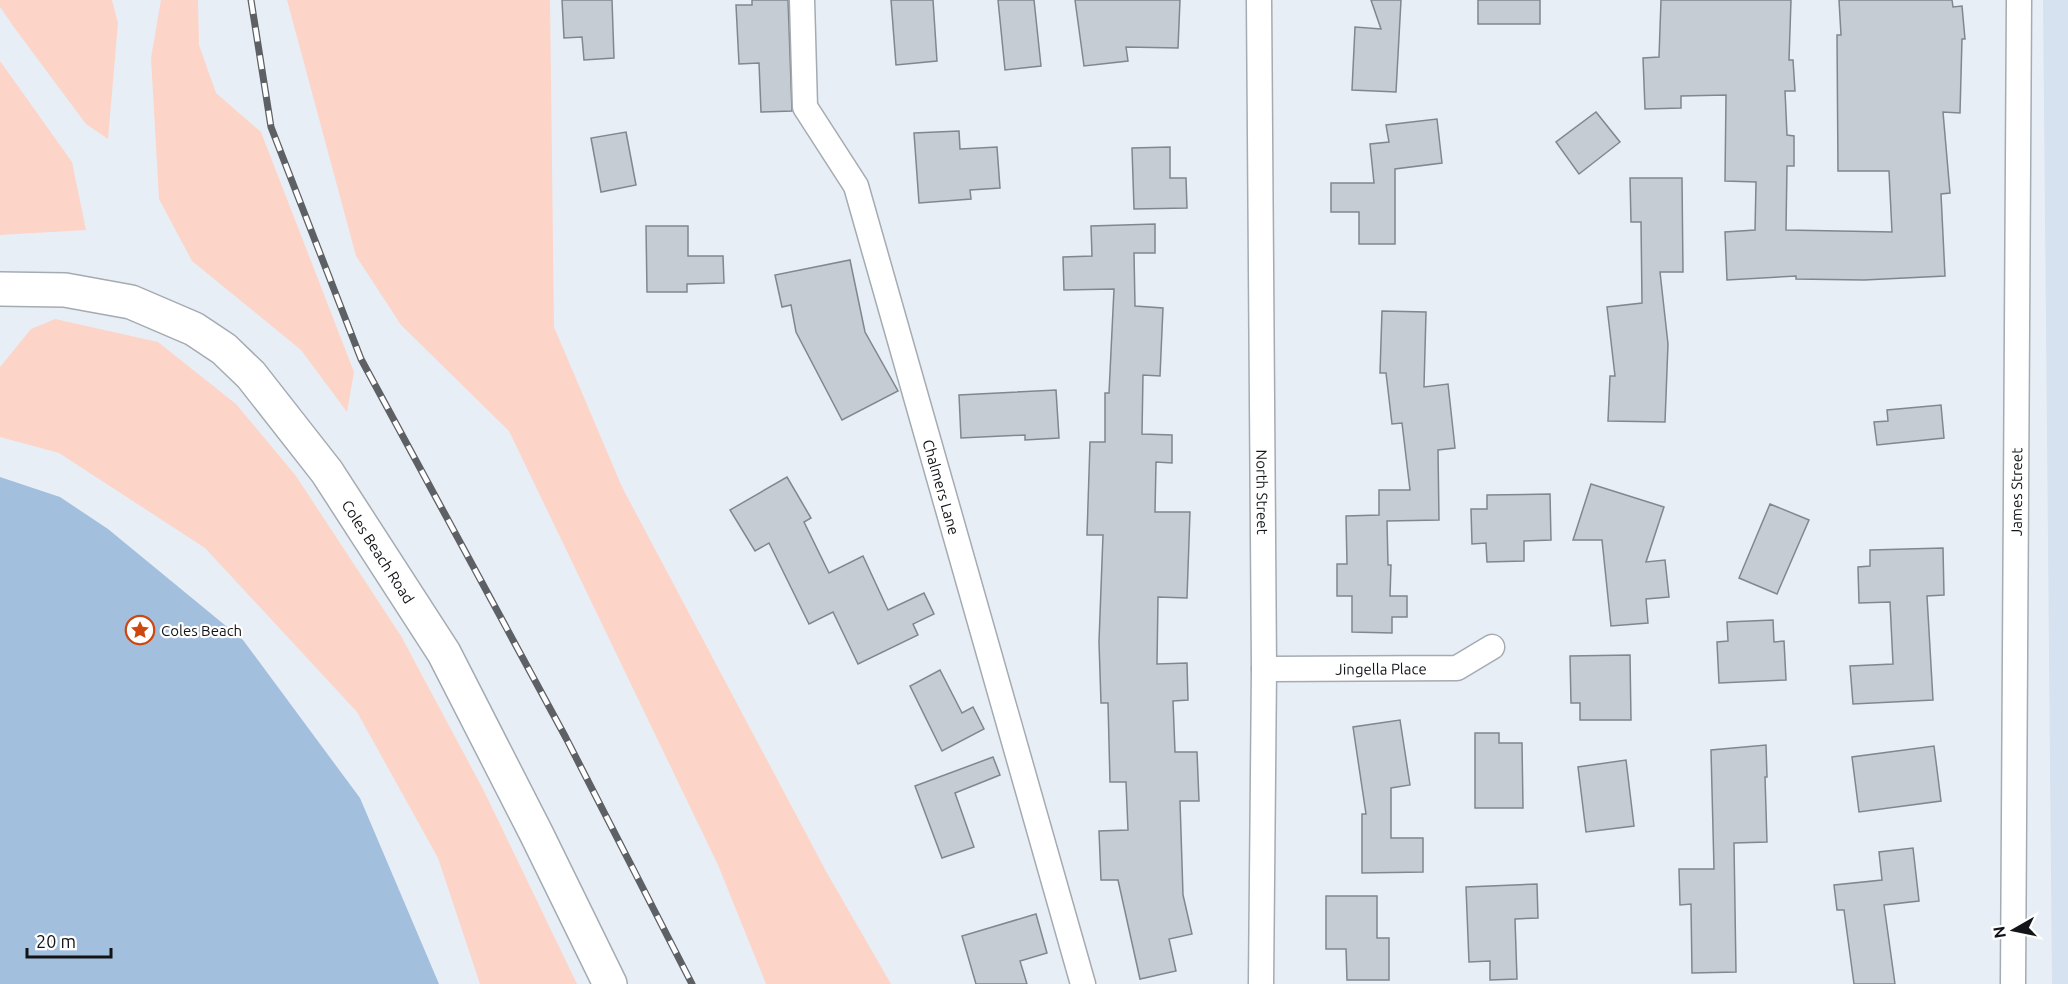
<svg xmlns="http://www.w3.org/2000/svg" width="2068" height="984" font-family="Ubuntu,sans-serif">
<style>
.built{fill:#d6e2f0}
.green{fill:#fcd5c8}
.water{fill:#a3bfde}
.building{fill:#c6ccd4;stroke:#81878e;stroke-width:1.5}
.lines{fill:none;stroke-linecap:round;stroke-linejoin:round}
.street-casing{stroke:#a5abb2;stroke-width:27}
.secondary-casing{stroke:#a5abb2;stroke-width:36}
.street{stroke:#fff;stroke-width:24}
.secondary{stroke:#fff;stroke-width:33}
.rail-casing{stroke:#5d6065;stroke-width:7}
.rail{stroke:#fff;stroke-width:4.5;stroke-dasharray:14;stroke-linecap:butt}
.labels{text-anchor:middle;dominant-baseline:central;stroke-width:4.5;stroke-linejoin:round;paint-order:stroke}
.street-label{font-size:15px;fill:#121417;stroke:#fff}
.poi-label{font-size:15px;fill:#121417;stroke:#fff;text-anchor:start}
</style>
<rect width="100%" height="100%" fill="#e8eef6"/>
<!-- built -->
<path class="built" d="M2043,0H2068V984H2052Z"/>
<!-- green -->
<g class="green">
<path d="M0,0H112L118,23L108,139L86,124L16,30L0,7Z"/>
<path d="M161,0H198L199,45L216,93L261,132L354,372L347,412L301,350L192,261L159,199L151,58Z"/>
<path d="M287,0H550L554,327L622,487L827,873L891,984H766L718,865L509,431L401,325L356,256Z"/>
<path d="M0,61L72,162L86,230L0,235Z"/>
<path d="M55,319L158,342L236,404L296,476L401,636L484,791L577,984H480L438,858L357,712L205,548L59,453L0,437V367L31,329Z"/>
</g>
<!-- water -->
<path class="water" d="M0,477L60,497L108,529L243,640L360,798L439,984H0Z"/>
<!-- building -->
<g class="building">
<path d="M562,0H612L614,58L584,60L582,37L564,38Z"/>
<path d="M752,0H788L792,111L761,112L759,63L739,64L736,5H752Z"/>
<path d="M891,0H933L937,61L896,65Z"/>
<path d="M998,0H1034L1041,66L1005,70Z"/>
<path d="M1075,0H1180L1178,48L1126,47L1128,61L1084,66Z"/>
<path d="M1371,0H1401L1396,92L1352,90L1355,27L1381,29Z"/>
<rect x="1478" y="0" width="62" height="24"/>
<path d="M1661,0H1791L1789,60H1793L1795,91H1785L1787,135L1794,136V166H1787L1786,230L1892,232L1889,171H1838L1837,35H1841L1839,0H1952L1953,7L1962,6L1965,39H1962L1960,113L1943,112L1950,193L1941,194L1945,276L1864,280L1796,279V276L1727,280L1725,232L1755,230L1756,182L1725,181L1726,95L1681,96V108L1645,109L1643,58L1659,57Z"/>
<path d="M1596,112L1620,142L1579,174L1556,142Z"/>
<path d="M1437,119L1442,163L1395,169V244H1359V212H1331V183H1374L1370,144L1389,142L1386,125Z"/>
<path d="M959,131L960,149L997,147L1000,188L970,190L971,199L919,203L914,133Z"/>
<path d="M626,132L636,185L601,192L591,138Z"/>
<path d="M1170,147V178H1186L1187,208L1134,209L1132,148Z"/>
<path d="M1630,178H1682L1683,272H1660L1668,344L1665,422L1608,421L1610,376H1615L1607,307L1642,303L1641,222H1631Z"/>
<path d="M1155,224V253H1134L1135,306L1163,308L1160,376L1143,375L1142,434L1172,435V463L1156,462L1155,512H1190L1187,598L1158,597L1157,664L1187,663L1188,700L1173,701L1175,752H1197L1199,801H1180L1183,895L1192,934L1169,939L1176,971L1140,979L1118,880H1101L1099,831L1128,830L1126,782H1110L1108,703H1101L1099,642L1103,535H1087L1090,442H1105V393H1109L1114,289L1064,290L1063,257L1092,256L1091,226Z"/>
<path d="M646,226H688V256H723L724,283L687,284V292H647Z"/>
<path d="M850,260L865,332L898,391L842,420L796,332L791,305L782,307L775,275Z"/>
<path d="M1382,311L1426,312L1424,387L1448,384L1455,448L1438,450L1439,520L1387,521L1388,565H1391L1390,596H1407V617H1392V633L1352,632V596H1337V564H1347L1346,516L1379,515V490H1410L1402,423L1392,424L1386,373H1380Z"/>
<path d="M1056,390L1059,438L1025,440V435L961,438L959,395Z"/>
<path d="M1941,405L1944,438L1877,445L1874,422L1888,421L1887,410Z"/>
<path d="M787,477L811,518L804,522L829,573L863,556L888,610L924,593L934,614L913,624L918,635L858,664L833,612L809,624L769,543L755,551L730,510Z"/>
<path d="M1591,484L1664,507L1646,562L1665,560L1669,597L1646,599L1648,623L1611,626L1602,540H1573Z"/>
<path d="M1550,494L1551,540L1524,541V561L1487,562L1486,543L1472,544L1471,509H1487V495Z"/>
<path d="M1770,504L1809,520L1777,594L1739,578Z"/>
<path d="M1943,548L1944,595L1927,596L1933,700L1853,704L1850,666L1893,664L1890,602L1859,603L1858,567L1870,566V550Z"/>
<path d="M1773,620L1774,642L1784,641L1786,680L1719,683L1717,642L1728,641L1727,622Z"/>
<path d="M1630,655L1631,720H1580V703H1571L1570,656Z"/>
<path d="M940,670L962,713L973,707L984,729L942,751L910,686Z"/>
<path d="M1400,720L1410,785L1391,788V838H1423V872L1362,873V814H1366L1353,727Z"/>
<path d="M1475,733H1499V743H1522L1523,808H1475Z"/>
<path d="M1766,745L1767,777H1765L1767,842L1734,843L1736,972L1692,973L1691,904L1680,905L1679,869H1714L1711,750Z"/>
<path d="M1934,746L1941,801L1859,812L1852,757Z"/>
<path d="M993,757L1000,775L955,793L974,847L942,858L915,786Z"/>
<path d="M1626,760L1634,826L1586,832L1578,767Z"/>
<path d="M1913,848L1919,901L1884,905L1895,984H1854L1844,910H1837L1834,885L1882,880L1879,852Z"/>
<path d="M1537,884L1538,918L1515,919L1517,979L1490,980V961L1469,962L1466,887Z"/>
<path d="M1326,896H1377V938H1389V980H1347L1346,949H1326Z"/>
<path d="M1036,914L1047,953L1020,961L1027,984H976L962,936Z"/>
</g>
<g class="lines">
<!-- street casing -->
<g class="street-casing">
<g id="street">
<path id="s1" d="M802,0L805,107L856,186L1083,984"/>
<path id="s2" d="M1259,0L1264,669L1261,984"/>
<path id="s3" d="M1264,669L1457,668L1492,647"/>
<path id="s4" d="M2013,984L2019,0"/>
</g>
</g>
<!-- secondary casing -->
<g class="secondary-casing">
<g id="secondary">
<path id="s5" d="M0,289L65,290L131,302L194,329L224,349L251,375L327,472L444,653L536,833L610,984"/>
</g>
</g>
<!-- street -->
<use href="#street" class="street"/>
<!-- secondary -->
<use href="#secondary" class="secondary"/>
<!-- rail casing -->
<g class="rail-casing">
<path id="rail" d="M251,0L271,127L361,359L566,738L692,984"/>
</g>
<!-- rail -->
<use href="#rail" class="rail"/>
</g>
<!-- icons -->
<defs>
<g id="sight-ring" transform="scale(1.5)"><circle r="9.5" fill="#fff" stroke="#ce470f" stroke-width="1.5"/><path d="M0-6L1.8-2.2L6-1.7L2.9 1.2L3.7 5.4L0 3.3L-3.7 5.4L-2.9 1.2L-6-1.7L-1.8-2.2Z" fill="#ce470f"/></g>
</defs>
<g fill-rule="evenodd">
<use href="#sight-ring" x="140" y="630"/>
</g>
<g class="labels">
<!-- street labels -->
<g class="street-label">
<text stroke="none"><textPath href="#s1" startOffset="514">Chalmers Lane</textPath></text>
<text stroke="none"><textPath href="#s2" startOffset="492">North Street</textPath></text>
<text stroke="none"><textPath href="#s4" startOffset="492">James Street</textPath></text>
<text stroke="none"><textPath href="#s5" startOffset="492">Coles Beach Road</textPath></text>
<text stroke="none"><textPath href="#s3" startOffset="117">Jingella Place</textPath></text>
</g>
<!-- poi labels -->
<g class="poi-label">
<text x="161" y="630">Coles Beach</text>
</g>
</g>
<!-- north arrow -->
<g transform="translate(2014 930) rotate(261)" stroke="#ffffff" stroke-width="4.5" paint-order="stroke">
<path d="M0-4.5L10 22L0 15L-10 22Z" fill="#121417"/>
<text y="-9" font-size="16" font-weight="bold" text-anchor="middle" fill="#121417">N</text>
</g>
<!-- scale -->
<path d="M27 948v9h84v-9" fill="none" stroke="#121417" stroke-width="3"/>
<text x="36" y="948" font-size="18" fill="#121417" stroke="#ffffff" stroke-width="4.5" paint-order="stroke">20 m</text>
</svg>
